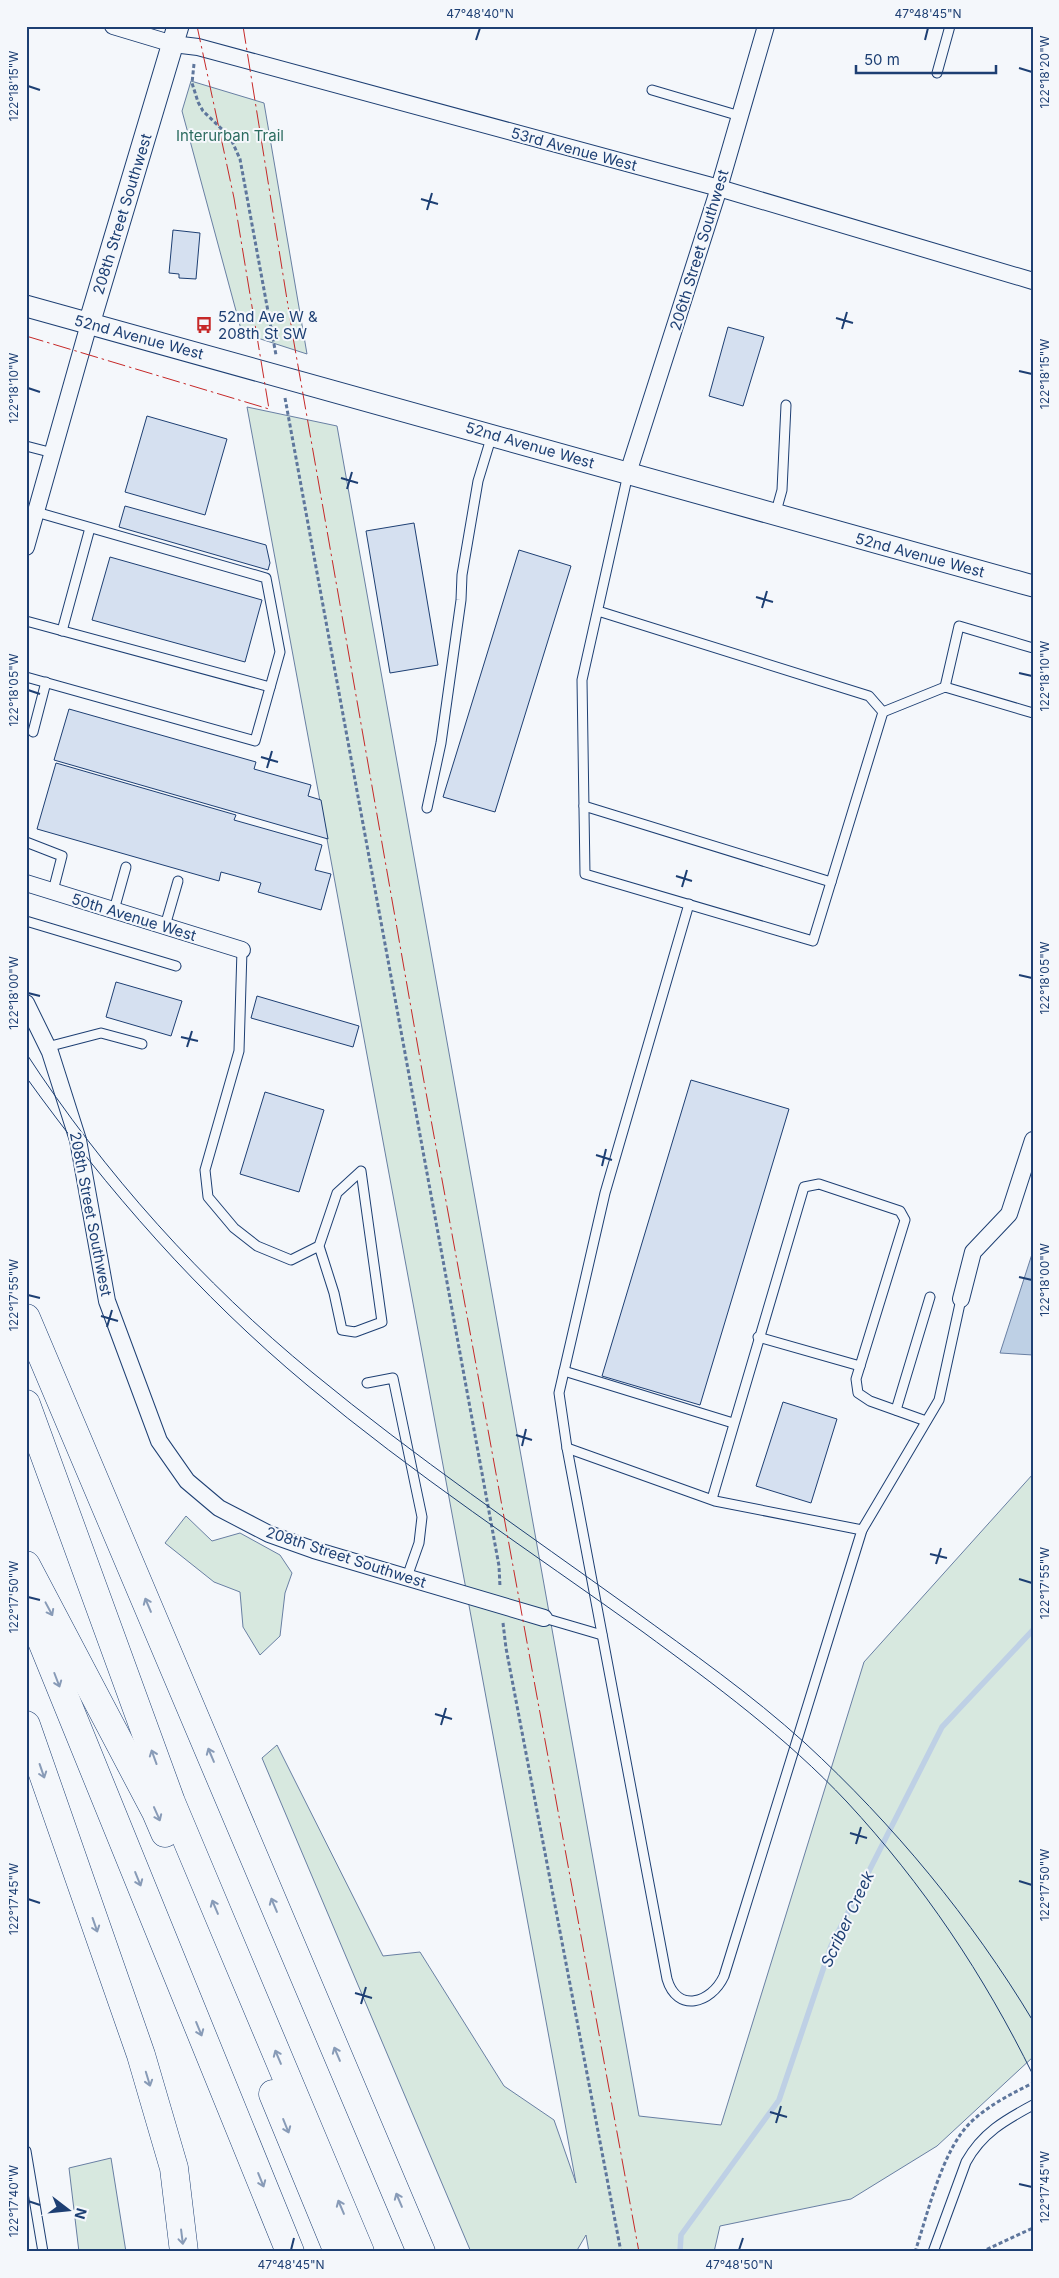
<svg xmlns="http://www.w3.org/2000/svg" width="1059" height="2278" font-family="Inter,sans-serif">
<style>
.green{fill:#d7e8df;stroke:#687fa3}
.water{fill:#bed0e5;stroke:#687fa3}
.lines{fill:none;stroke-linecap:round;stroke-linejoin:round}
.stream{stroke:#bed0e5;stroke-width:5.5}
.building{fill:#d5e0f0;stroke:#1d3f73}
.service-casing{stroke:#1d3f73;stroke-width:11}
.minor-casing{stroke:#1d3f73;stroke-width:18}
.tertiary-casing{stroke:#1d3f73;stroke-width:23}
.motorway-casing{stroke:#1d3f73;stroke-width:29}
.path{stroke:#5e769c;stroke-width:3;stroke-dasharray:4 2.5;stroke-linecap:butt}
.service{stroke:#f4f7fb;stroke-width:9}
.minor{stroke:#f4f7fb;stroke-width:16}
.tertiary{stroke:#f4f7fb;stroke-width:21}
.motorway{stroke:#f4f7fb;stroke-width:28}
.tram{stroke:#1d3f73;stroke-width:1}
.power{stroke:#c62828;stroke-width:1;stroke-dasharray:18 4 2.5 4;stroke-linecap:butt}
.oneway{stroke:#889bb7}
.ticks{fill:none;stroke:#1d3f73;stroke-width:2}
.labels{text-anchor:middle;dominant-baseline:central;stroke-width:4;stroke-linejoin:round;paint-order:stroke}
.park-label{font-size:15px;fill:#2c6c60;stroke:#f4f7fb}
.street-label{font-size:15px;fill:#1d3f73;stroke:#f4f7fb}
.poi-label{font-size:15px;fill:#1d3f73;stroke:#f4f7fb;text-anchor:start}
.water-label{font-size:16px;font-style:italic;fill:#1d3f73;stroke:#f4f7fb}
.neatline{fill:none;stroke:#1d3f73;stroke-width:2}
.ticks-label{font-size:12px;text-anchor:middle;fill:#1d3f73}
</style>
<rect width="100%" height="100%" fill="#f4f7fb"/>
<!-- green -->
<g class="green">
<path d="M191,81L264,103L307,354L242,333L182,111Z"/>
<path d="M247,407L337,426L639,2116L721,2125L864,1662L1033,1474V2057L937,2146L851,2199L720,2226L714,2252H589L586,2235L576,2252H471L262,1758L277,1745L383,1956L420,1952L504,2086L554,2120L576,2183Z"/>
<path d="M186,1516L212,1541L240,1533L280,1555L292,1573L285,1593L280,1636L260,1655L243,1627L240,1592L214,1582L165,1543Z"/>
<path d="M111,2158L126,2252H79L69,2168Z"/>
</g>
<!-- water -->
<path class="water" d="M1033,1251V1355L1000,1353Z"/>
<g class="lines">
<!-- stream -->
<path class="stream" d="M680,2252L681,2235L779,2100L831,1946L942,1727L1033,1630"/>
</g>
<!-- building -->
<g class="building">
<path d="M173,230L200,233L196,279L179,278V274L169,273Z"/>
<path d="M728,327L764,337L743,406L709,396Z"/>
<path d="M147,416L227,439L205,515L125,492Z"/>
<path d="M125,506L266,545L270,563L268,570L119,527Z"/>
<path d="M414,523L438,665L390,673L366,531Z"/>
<path d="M519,550L571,566L495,812L443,797Z"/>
<path d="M110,557L262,600L245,662L92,620Z"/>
<path d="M69,709L256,762L254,769L311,785L308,796L321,800L328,839L54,760Z"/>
<path d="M56,763L236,815L234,820L322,845L315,870L331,874L321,910L258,892L261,883L221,872L219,881L37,829Z"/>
<path d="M116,982L182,1001L171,1036L106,1017Z"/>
<path d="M257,996L359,1026L353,1047L251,1018Z"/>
<path d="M691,1080L789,1109L700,1405L602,1376Z"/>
<path d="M265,1092L324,1110L299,1192L240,1174Z"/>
<path d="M783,1402L837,1419L811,1503L756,1486Z"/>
</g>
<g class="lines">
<!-- service casing -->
<g class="service-casing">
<g id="service">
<path d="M937,73L950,26"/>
<path d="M652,90L740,116"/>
<path d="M26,446L53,453"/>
<path d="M775,515L782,490L786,405"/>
<path d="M598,611L869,696L883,712L813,941L585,874L582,680L628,474"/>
<path d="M26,621L270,687"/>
<path d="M62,631L90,528"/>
<path d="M26,677L255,741L280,652L266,578L36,512"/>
<path d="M945,687L959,626L1033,648"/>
<path d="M883,712L945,687L1033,713"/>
<path d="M33,732L46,682"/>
<path d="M584,806L831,882"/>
<path d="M427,808L441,743L461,600L462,575L478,481L492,435"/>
<path d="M26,842L62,856L53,891"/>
<path d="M689,904L605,1193L559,1393L567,1448L667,1979C677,2013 711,2004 724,1976L862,1530"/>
<path d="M114,910L126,867"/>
<path d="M26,921L176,966"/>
<path d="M165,926L178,881"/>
<path d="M242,950L239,1051L205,1170L208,1197L234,1228L257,1246L291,1260L319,1246L337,1193L361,1171L382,1322L355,1332L342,1330L334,1293L319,1246"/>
<path d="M47,1047L101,1033L142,1044"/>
<path d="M758,1337L860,1366"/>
<path d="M564,1371L733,1423"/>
<path d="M367,1383L393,1378L422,1517L419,1543L407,1577"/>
<path d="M896,1410L930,1297"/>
<path d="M567,1448L715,1501L862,1530L939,1400L961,1299"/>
<path d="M712,1499L804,1187L819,1184L900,1211L905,1220L856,1379L858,1393L870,1401L926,1421"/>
<path d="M544,1618L602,1635"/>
<path d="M26,2151L43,2252"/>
<path d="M933,2252L966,2162C982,2133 1005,2120 1033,2105"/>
</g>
</g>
<!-- minor casing -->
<g class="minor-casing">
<g id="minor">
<path d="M113,26L173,44L198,47L719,188L1033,281"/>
<path d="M628,473L719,188L766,26"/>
<path d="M26,547L89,324"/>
<path d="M26,883L242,950"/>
<path d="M26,1003L50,1052L78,1140L107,1301L159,1441L187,1481L219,1508L269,1534L314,1550L544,1618"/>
<path d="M961,1299L973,1252L1009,1214L1033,1140"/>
</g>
</g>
<!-- tertiary casing -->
<g class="tertiary-casing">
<g id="tertiary">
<path d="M26,306L1033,586"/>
<path d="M89,324L178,26"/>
</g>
</g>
<!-- motorway casing -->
<g class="motorway-casing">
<g id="motorway">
<path d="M26,1318L421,2252"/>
<path d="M26,1404L171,1802L360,2252"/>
<path d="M26,1565L156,1812L165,1833"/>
<path d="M26,1602L290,2252"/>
<path d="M26,1725L141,2055L174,2168L184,2252"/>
<path d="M273,2094L338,2252"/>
</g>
</g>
<!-- path -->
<g class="path">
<path d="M194,64L192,83L198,102L203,111L230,137L240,159L276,355"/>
<path d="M285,398L499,1566L500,1587"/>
<path d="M503,1623L506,1648L621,2252"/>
<path d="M915,2252C928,2213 942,2150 971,2122C989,2105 1011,2094 1033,2083"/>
<path d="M981,2252L1033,2228"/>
</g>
<!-- service -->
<use href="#service" class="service"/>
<!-- minor -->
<use href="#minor" class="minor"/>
<!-- tertiary -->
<use href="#tertiary" class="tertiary"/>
<!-- motorway -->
<use href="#motorway" class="motorway"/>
<!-- tram -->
<g class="tram">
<path d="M26,1053C104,1173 203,1283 313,1373C415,1457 525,1532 632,1609C691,1652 751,1694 805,1743C894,1825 971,1918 1033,2021"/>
<path d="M26,1077C108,1191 199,1295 307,1385C413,1474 530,1551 643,1632C715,1685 786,1737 847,1802C923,1884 984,1975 1033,2075"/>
</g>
<!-- power -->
<g class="power">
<path d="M243,26L294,343L423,1076L639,2252"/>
<path d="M26,336L269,409L234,198L197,26"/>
</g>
</g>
<!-- one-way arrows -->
<defs><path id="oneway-shaft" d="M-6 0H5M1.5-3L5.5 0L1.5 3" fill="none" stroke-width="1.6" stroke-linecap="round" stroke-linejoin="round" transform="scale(1.25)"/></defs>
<g class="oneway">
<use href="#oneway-shaft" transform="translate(148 1605) rotate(-113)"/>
<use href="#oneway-shaft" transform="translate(49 1609) rotate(62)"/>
<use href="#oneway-shaft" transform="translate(57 1680) rotate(69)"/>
<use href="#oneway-shaft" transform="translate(211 1755) rotate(-113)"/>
<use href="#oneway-shaft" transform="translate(154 1757) rotate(-110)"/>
<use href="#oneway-shaft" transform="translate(42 1771) rotate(71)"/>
<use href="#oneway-shaft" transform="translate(157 1814) rotate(66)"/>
<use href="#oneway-shaft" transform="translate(138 1879) rotate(68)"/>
<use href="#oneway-shaft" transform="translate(274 1905) rotate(-113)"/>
<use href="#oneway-shaft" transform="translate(215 1907) rotate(-113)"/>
<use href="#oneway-shaft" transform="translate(95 1925) rotate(71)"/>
<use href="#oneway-shaft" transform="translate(199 2029) rotate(68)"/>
<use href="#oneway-shaft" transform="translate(337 2054) rotate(-113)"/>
<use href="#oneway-shaft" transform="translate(278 2057) rotate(-113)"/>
<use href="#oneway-shaft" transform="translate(148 2079) rotate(73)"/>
<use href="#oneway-shaft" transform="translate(286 2126) rotate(68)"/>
<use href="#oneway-shaft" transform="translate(261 2180) rotate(68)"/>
<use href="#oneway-shaft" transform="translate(399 2200) rotate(-113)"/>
<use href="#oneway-shaft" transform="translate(341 2207) rotate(-113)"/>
<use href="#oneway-shaft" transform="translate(182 2237) rotate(83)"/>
</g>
<!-- ticks -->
<path class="ticks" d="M476,40L480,28M925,40L928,28M1019,68L1032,72M28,86L40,90M421,199L438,204M427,210L432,193M836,318L853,323M842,329L847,312M1019,371L1032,374M28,388L40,392M341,478L358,483M347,489L352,472M756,597L773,602M762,608L767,591M1019,673L1032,676M28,690L40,694M261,757L278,762M267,768L272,751M676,876L692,881M682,887L687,870M1019,975L1032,978M28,993L40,996M181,1037L198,1041M187,1047L192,1031M596,1155L612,1160M602,1166L606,1149M1019,1277L1032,1280M28,1295L40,1298M101,1316L118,1321M107,1327L112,1310M516,1435L532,1440M522,1446L526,1429M930,1554L947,1558M936,1564L941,1548M1019,1579L1032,1583M28,1597L40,1600M435,1714L452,1719M441,1725L446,1708M850,1833L867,1838M856,1844L861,1827M1019,1881L1032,1885M28,1899L40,1903M355,1993L372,1998M361,2004L366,1987M770,2112L787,2117M776,2123L781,2106M1019,2184L1032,2187M28,2201L40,2205M291,2250L294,2238M739,2250L743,2238"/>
<!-- icons -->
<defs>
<g id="bus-bare" transform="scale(1.35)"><path d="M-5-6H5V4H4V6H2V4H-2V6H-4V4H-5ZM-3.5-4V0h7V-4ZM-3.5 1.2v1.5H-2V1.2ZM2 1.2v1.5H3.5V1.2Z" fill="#c62828" stroke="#f4f7fb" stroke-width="2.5" paint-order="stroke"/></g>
</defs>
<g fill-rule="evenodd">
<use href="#bus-bare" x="204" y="325"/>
</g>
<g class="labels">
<!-- park labels -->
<g class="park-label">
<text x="230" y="135">Interurban Trail</text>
</g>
<!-- street labels -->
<g class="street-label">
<text transform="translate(574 149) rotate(15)">53rd Avenue West</text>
<text transform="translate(122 214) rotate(-73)">208th Street Southwest</text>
<text transform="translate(699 250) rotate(-73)">206th Street Southwest</text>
<text transform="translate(139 337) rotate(15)">52nd Avenue West</text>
<text transform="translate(530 445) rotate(16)">52nd Avenue West</text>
<text transform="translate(920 555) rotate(15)">52nd Avenue West</text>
<text transform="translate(134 917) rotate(17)">50th Avenue West</text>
<text transform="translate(91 1214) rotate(79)">208th Street Southwest</text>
<text transform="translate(346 1557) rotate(18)">208th Street Southwest</text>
</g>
<!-- poi labels -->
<g class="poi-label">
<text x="218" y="316">52nd Ave W &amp;<tspan x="218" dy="17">208th St SW</tspan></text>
</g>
<!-- water labels -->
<g class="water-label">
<text transform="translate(847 1919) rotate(-65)">Scriber Creek</text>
</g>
</g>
<!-- border -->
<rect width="1059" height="2278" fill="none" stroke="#f4f7fb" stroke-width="55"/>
<!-- north arrow -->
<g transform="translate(68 2210) rotate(106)" stroke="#f4f7fb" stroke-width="4" paint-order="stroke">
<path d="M0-4L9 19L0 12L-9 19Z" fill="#1d3f73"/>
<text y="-8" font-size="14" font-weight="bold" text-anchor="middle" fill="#1d3f73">N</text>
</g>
<!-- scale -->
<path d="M856 65v8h140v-8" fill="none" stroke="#1d3f73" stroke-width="2.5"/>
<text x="864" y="65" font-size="15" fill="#1d3f73" stroke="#f4f7fb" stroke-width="4" paint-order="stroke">50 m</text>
<rect x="28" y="28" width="1004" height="2222" class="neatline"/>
<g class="ticks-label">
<text x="480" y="18">47°48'40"N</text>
<text x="928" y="18">47°48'45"N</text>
<text transform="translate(1045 72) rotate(-90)" y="4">122°18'20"W</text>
<text transform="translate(14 86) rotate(-90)" y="4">122°18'15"W</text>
<text transform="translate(1045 374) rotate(-90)" y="4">122°18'15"W</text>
<text transform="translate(14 388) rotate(-90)" y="4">122°18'10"W</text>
<text transform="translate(1045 676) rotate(-90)" y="4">122°18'10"W</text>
<text transform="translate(14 690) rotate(-90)" y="4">122°18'05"W</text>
<text transform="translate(1045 978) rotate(-90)" y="4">122°18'05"W</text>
<text transform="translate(14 993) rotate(-90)" y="4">122°18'00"W</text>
<text transform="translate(1045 1280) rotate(-90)" y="4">122°18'00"W</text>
<text transform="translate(14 1295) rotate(-90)" y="4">122°17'55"W</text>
<text transform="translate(1045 1583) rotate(-90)" y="4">122°17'55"W</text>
<text transform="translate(14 1597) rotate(-90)" y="4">122°17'50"W</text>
<text transform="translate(1045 1885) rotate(-90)" y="4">122°17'50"W</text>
<text transform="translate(14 1899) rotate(-90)" y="4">122°17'45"W</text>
<text transform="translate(1045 2187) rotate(-90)" y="4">122°17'45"W</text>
<text transform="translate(14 2201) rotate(-90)" y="4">122°17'40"W</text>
<text x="291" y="2269">47°48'45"N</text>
<text x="739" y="2269">47°48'50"N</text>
</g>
</svg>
